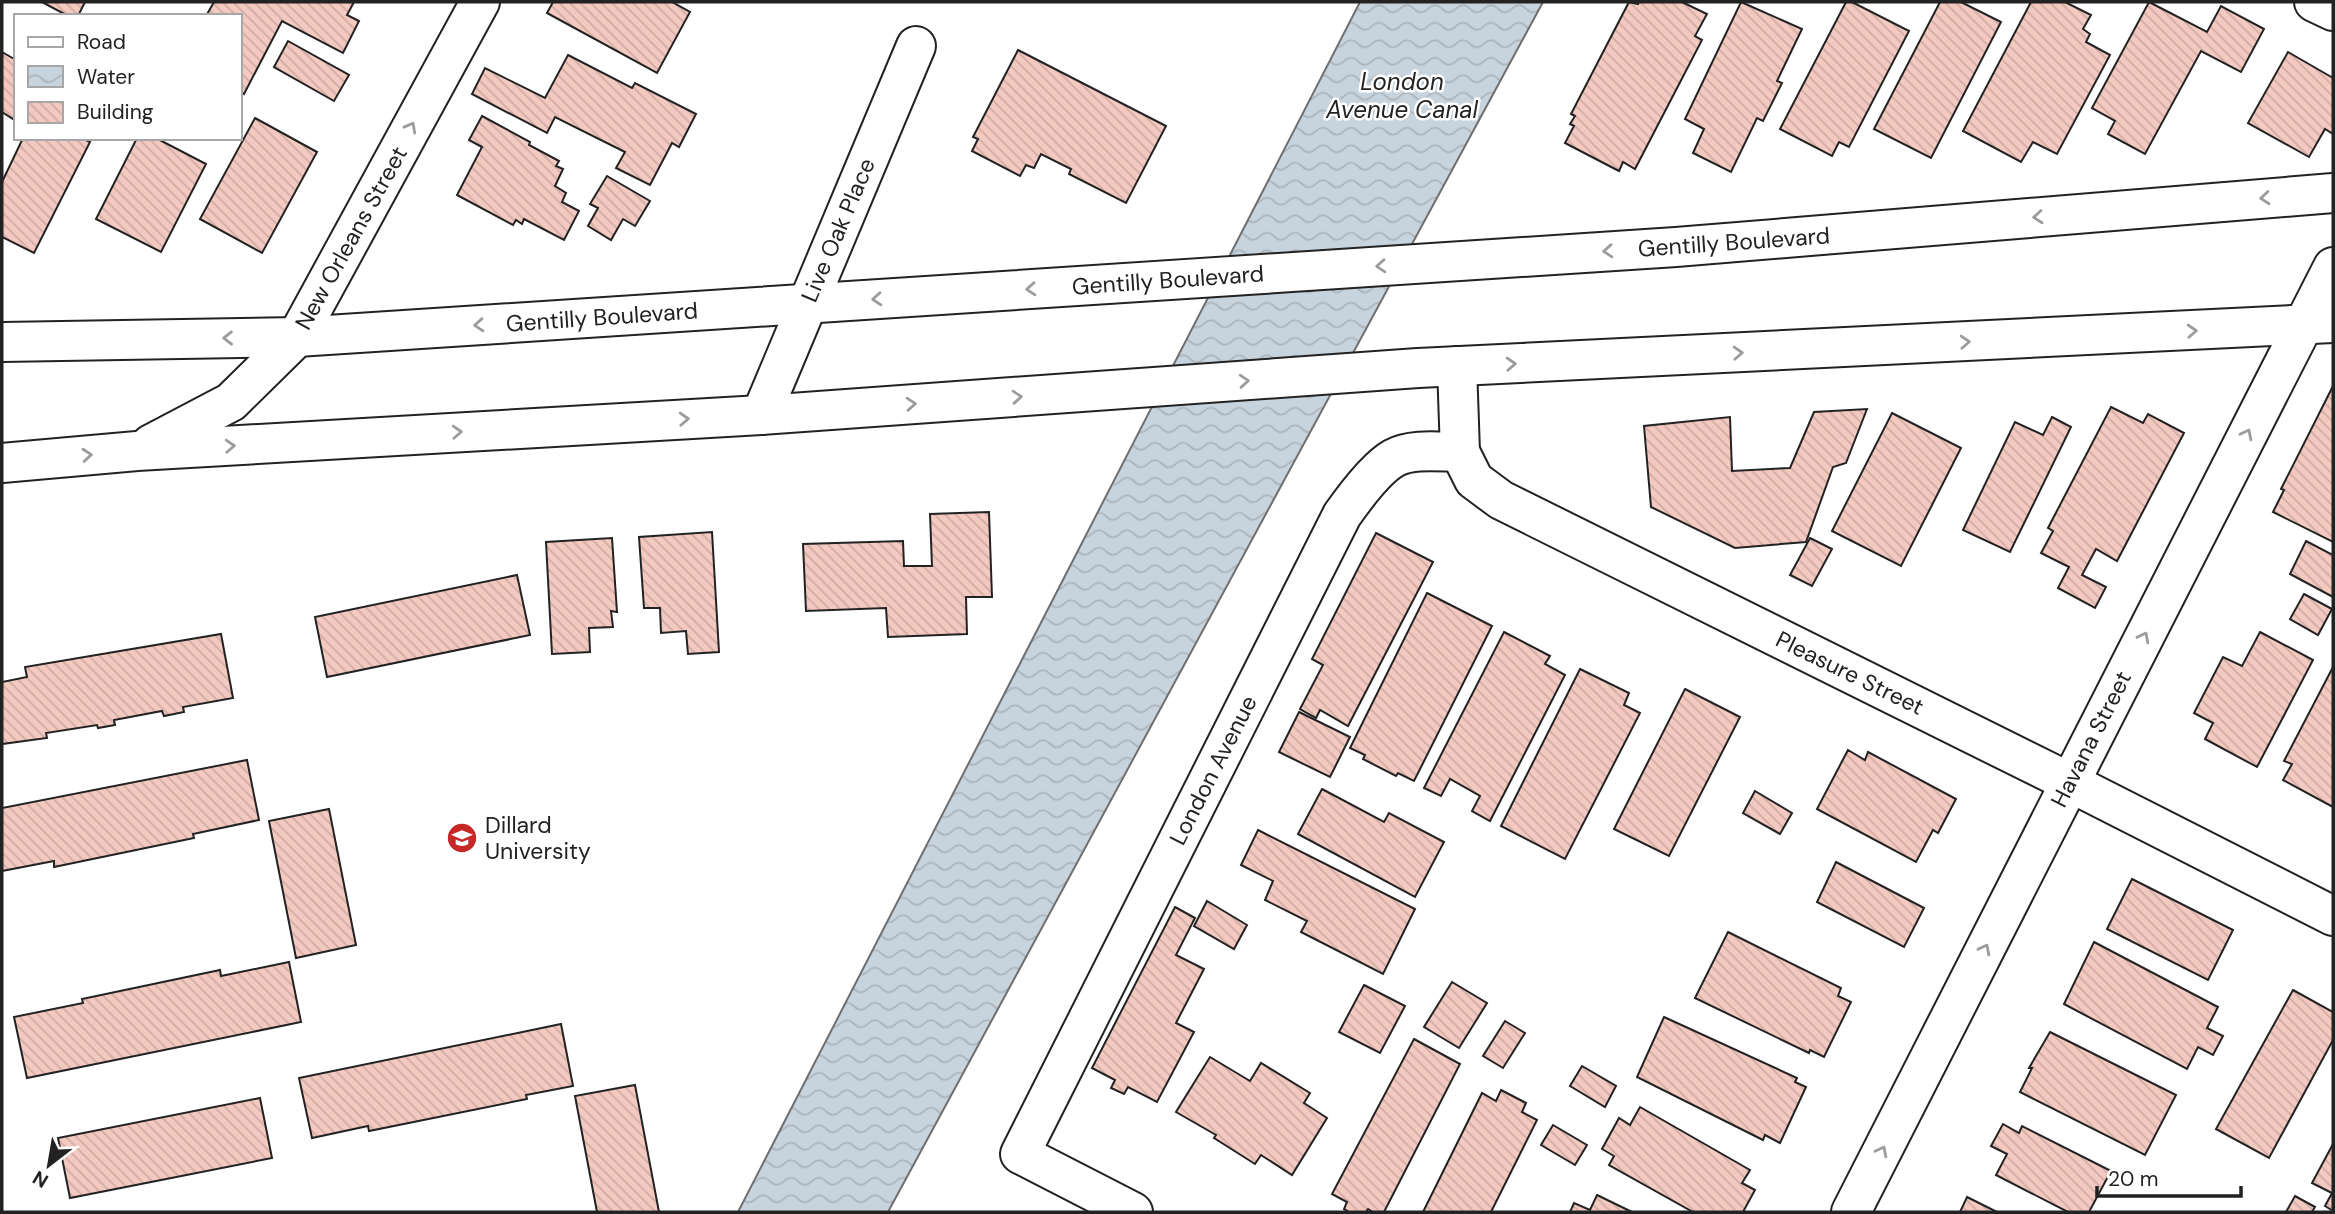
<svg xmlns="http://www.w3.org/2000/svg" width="2335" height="1214" font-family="'DM Sans',sans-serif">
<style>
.water{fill:url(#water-waves);stroke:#6f6f6f;stroke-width:2}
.building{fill:url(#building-back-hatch);stroke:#222;stroke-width:2}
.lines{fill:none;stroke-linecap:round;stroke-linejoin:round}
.minor-casing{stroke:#222;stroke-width:42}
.major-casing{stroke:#222;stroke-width:42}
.minor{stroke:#fff;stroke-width:38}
.major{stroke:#fff;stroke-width:38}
.oneway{stroke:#9c9c9c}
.labels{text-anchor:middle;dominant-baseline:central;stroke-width:5;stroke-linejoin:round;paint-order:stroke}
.street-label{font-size:23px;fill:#222;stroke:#fff}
.poi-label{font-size:23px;fill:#222;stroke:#fff;text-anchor:start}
.water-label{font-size:24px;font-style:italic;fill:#222;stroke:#fff}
</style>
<defs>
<pattern id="water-waves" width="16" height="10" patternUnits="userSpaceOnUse" patternTransform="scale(1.75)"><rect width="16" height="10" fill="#c7d3dd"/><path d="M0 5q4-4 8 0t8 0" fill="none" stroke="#abb5bd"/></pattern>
<pattern id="building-back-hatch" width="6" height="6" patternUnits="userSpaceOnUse" patternTransform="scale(1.75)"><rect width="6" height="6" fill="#f3c9c0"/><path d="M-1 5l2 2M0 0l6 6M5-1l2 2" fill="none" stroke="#d0aca5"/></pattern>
</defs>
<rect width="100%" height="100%" fill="#fff"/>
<!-- water -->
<path class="water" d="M1360,2H1543L888,1212H738Z"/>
<!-- building -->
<g class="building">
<path d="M42,2H85L78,16H68Z"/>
<path d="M214,2H354L347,15L359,21L343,53L282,21L244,94L240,91V16H206Z"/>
<path d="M553,2H672L690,12L657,73L547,13Z"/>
<path d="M1629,2L1638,4L1639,2H1682L1707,14L1695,36L1702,40L1635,169L1623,162L1619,171L1565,143L1574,126L1570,124L1575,116L1571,114Z"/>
<path d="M1741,2L1802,29L1777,81L1782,83L1763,121L1757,118L1731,172L1693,153L1704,129L1685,119Z"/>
<path d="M1846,2H1852L1909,31L1849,147L1839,142L1832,156L1780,129Z"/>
<path d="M1940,2H1961L2001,22L1931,158L1874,129Z"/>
<path d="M2031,2H2065L2091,15L2083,29L2090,34L2086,42L2110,55L2057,154L2033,142L2021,162L1963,131Z"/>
<path d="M2149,2L2207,32L2221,6L2264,29L2241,72L2201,51L2145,154L2108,134L2115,121L2092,108Z"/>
<path d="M288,41L349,75L334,101L274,67Z"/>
<path d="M1018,50L1166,126L1126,203L1069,174L1071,169L1041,154L1034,168L1026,165L1020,176L972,151L978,139L973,137Z"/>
<path d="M2,52L16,60V114L13,119L2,112Z"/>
<path d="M2288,52L2333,78V134L2325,129L2309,157L2248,123Z"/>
<path d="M568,55L632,88L635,83L696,114L679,147L672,143L650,185L616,168L625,152L555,117L547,133L472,94L485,68L545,98Z"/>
<path d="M482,116L530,142L529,145L559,161L556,166L563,169L555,186L566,193L562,202L579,211L564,240L524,219L522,224L516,220L513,225L457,195L482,147L469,140Z"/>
<path d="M255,118L317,152L262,253L200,219Z"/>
<path d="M23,138H82L90,142L34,253L2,237V182Z"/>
<path d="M137,138H156L206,164L161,252L96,219Z"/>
<path d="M607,176L650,201L635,226L623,219L611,240L588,226L598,208L590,204Z"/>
<path d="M2333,386V542L2273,512L2284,490L2281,489Z"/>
<path d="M2111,407L2143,423L2148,414L2184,433L2117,561L2096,549L2082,575L2106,587L2095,608L2058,588L2069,567L2041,553L2053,531L2048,528Z"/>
<path d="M1867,409L1846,463L1833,467L1806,542L1735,548L1651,507L1644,426L1730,417L1732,471L1790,468L1814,412Z"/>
<path d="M1892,413L1961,448L1901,566L1832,531Z"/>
<path d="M2052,417L2071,427L2010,552L1963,530L2015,422L2043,435Z"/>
<path d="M989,512L992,597H966L967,634L888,637L886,608L806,611L803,544L903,541L904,566H932L930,514Z"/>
<path d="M712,532L719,652L688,654L686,631L661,633L660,608H644L639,537Z"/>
<path d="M1376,533L1433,562L1348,726L1320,710L1316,718L1300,709L1323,665L1312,659Z"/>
<path d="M612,538L617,612L611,611L613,627L589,628L590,652L552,654L546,542Z"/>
<path d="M1810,538L1832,549L1812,586L1790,575Z"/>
<path d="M2306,541L2333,555V597L2290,574Z"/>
<path d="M517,575L530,635L327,677L315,617Z"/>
<path d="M1427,593L1492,626L1414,781L1398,773L1396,776L1363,759L1365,755L1350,748Z"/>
<path d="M2304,594L2332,609L2318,635L2290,619Z"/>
<path d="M1504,632L1550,656L1545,664L1565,675L1490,821L1472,811L1480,796L1450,779L1441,796L1424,788Z"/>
<path d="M2260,632L2313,660L2257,767L2205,739L2213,723L2194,713L2223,657L2242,666Z"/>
<path d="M221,634L233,698L183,707L184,712L164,716L162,711L114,720L115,725L98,728L97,725L46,733L47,738L2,744V682L27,677L25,667Z"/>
<path d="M2333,667V807L2283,780L2292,764L2284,761Z"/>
<path d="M1580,669L1629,693L1624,705L1640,713L1565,859L1501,826Z"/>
<path d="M1685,689L1740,717L1669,856L1614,829Z"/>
<path d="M1299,712L1350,737L1330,777L1279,752Z"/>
<path d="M1848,750L1865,760L1868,752L1956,799L1938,833L1933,830L1916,862L1817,809Z"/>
<path d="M247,760L259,820L193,834L194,838L54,867V861L2,871V808Z"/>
<path d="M1322,789L1384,822L1389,813L1444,842L1415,897L1298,834Z"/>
<path d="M1755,791L1792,813L1780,834L1743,813Z"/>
<path d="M329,809L356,945L296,958L269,821Z"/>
<path d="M1258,830L1415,909L1383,974L1301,932L1307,921L1265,900L1273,881L1241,865Z"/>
<path d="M1836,862L1924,908L1904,947L1817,902Z"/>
<path d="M2132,879L2233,930L2208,980L2107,929Z"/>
<path d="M1207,901L1247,925L1234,949L1194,926Z"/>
<path d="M1175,907L1195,918L1176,955L1204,969L1176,1023L1194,1032L1157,1102L1128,1087L1124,1094L1111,1088L1115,1080L1092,1068Z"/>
<path d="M1728,932L1841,988L1838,996L1851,1002L1824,1057L1810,1050L1809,1053L1695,998Z"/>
<path d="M2094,942L2218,1007L2207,1028L2223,1036L2213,1055L2198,1047L2187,1069L2064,1004Z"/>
<path d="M289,962L301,1022L27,1078L14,1017L83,1003L82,999L220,970L221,976Z"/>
<path d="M1452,982L1487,1003L1459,1048L1424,1027Z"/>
<path d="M1364,985L1405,1006L1380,1053L1339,1032Z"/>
<path d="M2293,990L2333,1012V1040L2269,1158L2216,1129Z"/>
<path d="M1664,1017L1797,1078L1795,1082L1806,1087L1780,1143L1765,1135L1763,1140L1637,1077Z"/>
<path d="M1505,1021L1525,1033L1503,1068L1483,1056Z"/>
<path d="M561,1024L573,1086L526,1095L527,1099L369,1131L368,1126L312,1138L299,1078Z"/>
<path d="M2050,1032L2176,1095L2145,1155L2020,1092L2032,1068H2029Z"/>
<path d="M1414,1039L1460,1064L1384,1212H1373L1368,1209L1366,1212H1349L1344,1209L1347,1202L1332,1194Z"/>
<path d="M1210,1057L1250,1081L1261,1063L1310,1093L1304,1103L1327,1118L1292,1175L1261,1155L1255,1164L1214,1138L1216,1135L1176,1112Z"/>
<path d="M1582,1066L1616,1086L1605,1107L1570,1086Z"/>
<path d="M635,1085L659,1212H597L575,1096Z"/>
<path d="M1501,1090L1526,1103L1522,1112L1537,1120L1491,1212H1423L1482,1093L1496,1101Z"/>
<path d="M260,1098L272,1158L70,1198L58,1138Z"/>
<path d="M1640,1107L1750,1170L1742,1183L1755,1190L1743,1212H1693L1609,1165L1614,1156L1602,1149L1619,1118L1630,1125Z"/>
<path d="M2003,1124L2019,1133L2022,1126L2111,1171L2089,1212H2068L1996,1175L2007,1154L1991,1146Z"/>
<path d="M1553,1125L1587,1145L1575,1165L1541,1145Z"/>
<path d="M2333,1144V1211L2325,1206L2332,1193L2312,1183Z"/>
<path d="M1597,1195L1632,1212H1570L1574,1203L1590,1210Z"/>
<path d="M2295,1196L2315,1207L2312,1212H2286Z"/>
<path d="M1967,1197L1997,1212H1960Z"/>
</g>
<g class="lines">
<!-- minor casing -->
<g class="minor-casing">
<g id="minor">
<path d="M2314,2L2333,11"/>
<path d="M1457,366L1460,452L1474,480L1501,500L2069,782L2333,916"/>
<path d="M761,415L916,46"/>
<path d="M1133,1212L1020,1154L1342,515C1354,498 1376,468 1394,458C1412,448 1441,452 1460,452"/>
<path d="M1851,1212L2333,267"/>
</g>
</g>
<!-- major casing -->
<g class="major-casing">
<g id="major">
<path d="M2,342L297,337L1676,247L2333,193"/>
<path d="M151,444L231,402L297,337L480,2"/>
<path d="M2,463L137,451L761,415L1418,368L2333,323"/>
</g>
</g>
<!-- minor -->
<use href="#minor" class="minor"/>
<!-- major -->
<use href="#major" class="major"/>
</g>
<!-- one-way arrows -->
<defs><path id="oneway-chevron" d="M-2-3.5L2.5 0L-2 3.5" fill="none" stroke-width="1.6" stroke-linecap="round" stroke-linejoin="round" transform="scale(1.75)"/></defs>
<g class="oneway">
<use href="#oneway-chevron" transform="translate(411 127) rotate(-61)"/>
<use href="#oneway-chevron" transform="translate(2265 198) rotate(175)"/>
<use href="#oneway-chevron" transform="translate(2038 217) rotate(175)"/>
<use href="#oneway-chevron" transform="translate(1608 251) rotate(176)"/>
<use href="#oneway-chevron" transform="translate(1381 266) rotate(176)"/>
<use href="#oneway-chevron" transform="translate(1031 289) rotate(176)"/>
<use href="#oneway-chevron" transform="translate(877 299) rotate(176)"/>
<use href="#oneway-chevron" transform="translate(479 325) rotate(176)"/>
<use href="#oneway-chevron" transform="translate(2192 331) rotate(-3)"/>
<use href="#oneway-chevron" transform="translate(228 338) rotate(179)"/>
<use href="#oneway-chevron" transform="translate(1965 342) rotate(-3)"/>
<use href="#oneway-chevron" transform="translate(1738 353) rotate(-3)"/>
<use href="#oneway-chevron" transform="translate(1511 364) rotate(-3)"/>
<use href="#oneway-chevron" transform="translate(1244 381) rotate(-4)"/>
<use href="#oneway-chevron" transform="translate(1017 397) rotate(-4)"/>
<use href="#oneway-chevron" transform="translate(911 404) rotate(-4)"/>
<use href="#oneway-chevron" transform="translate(684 419) rotate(-3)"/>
<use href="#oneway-chevron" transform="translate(457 432) rotate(-3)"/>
<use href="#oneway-chevron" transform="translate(2247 434) rotate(-63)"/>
<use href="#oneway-chevron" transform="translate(230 446) rotate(-3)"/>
<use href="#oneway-chevron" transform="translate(87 455) rotate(-5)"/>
<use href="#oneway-chevron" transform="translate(2144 637) rotate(-63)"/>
<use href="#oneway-chevron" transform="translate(1985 949) rotate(-63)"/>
<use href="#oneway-chevron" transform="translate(1882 1151) rotate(-63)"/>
</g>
<!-- icons -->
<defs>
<g id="university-disc" transform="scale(1.575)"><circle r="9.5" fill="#c62828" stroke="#fff"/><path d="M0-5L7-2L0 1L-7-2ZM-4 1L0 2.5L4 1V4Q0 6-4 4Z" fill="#fff"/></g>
</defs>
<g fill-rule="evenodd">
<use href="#university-disc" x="462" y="838"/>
</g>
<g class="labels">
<!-- street labels -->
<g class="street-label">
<text transform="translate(838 230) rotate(-67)">Live Oak Place</text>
<text transform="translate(351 238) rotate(-61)">New Orleans Street</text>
<text transform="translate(1734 242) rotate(-4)">Gentilly Boulevard</text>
<text transform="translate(1168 280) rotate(-4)">Gentilly Boulevard</text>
<text transform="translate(602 317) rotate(-4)">Gentilly Boulevard</text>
<text transform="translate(1850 673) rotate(26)">Pleasure Street</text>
<text transform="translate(2091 739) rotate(-63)">Havana Street</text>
<text transform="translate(1213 770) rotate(-63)">London Avenue</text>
</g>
<!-- poi labels -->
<g class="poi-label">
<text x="485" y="825">Dillard<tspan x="485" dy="26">University</tspan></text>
</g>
<!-- water labels -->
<g class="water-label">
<text x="1402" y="81">London<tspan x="1402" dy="28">Avenue Canal</tspan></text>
</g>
</g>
<!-- border -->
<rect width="2335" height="1214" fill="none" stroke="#222222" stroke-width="7"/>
<!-- legend -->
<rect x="14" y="14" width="228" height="126" fill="#ffffff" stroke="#a7a7a7" stroke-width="2"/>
<rect x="28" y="37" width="35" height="10" fill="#ffffff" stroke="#a7a7a7" stroke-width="2"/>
<text x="77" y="49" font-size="21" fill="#222222">Road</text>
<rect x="28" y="66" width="35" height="21" fill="url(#water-waves)" stroke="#a7a7a7" stroke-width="2"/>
<text x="77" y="84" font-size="21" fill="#222222">Water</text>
<rect x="28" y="102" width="35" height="21" fill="url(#building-back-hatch)" stroke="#a7a7a7" stroke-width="2"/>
<text x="77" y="119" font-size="21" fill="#222222">Building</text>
<!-- north arrow -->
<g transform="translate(49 1165) rotate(211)" stroke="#ffffff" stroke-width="5" paint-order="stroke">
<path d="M0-5L12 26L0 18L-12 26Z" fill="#222222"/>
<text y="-10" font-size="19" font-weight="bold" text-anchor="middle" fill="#222222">N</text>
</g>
<!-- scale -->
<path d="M2097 1186v10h144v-10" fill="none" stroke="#222222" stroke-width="3.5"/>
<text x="2108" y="1186" font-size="21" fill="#222222" stroke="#ffffff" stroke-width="5" paint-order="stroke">20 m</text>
</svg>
